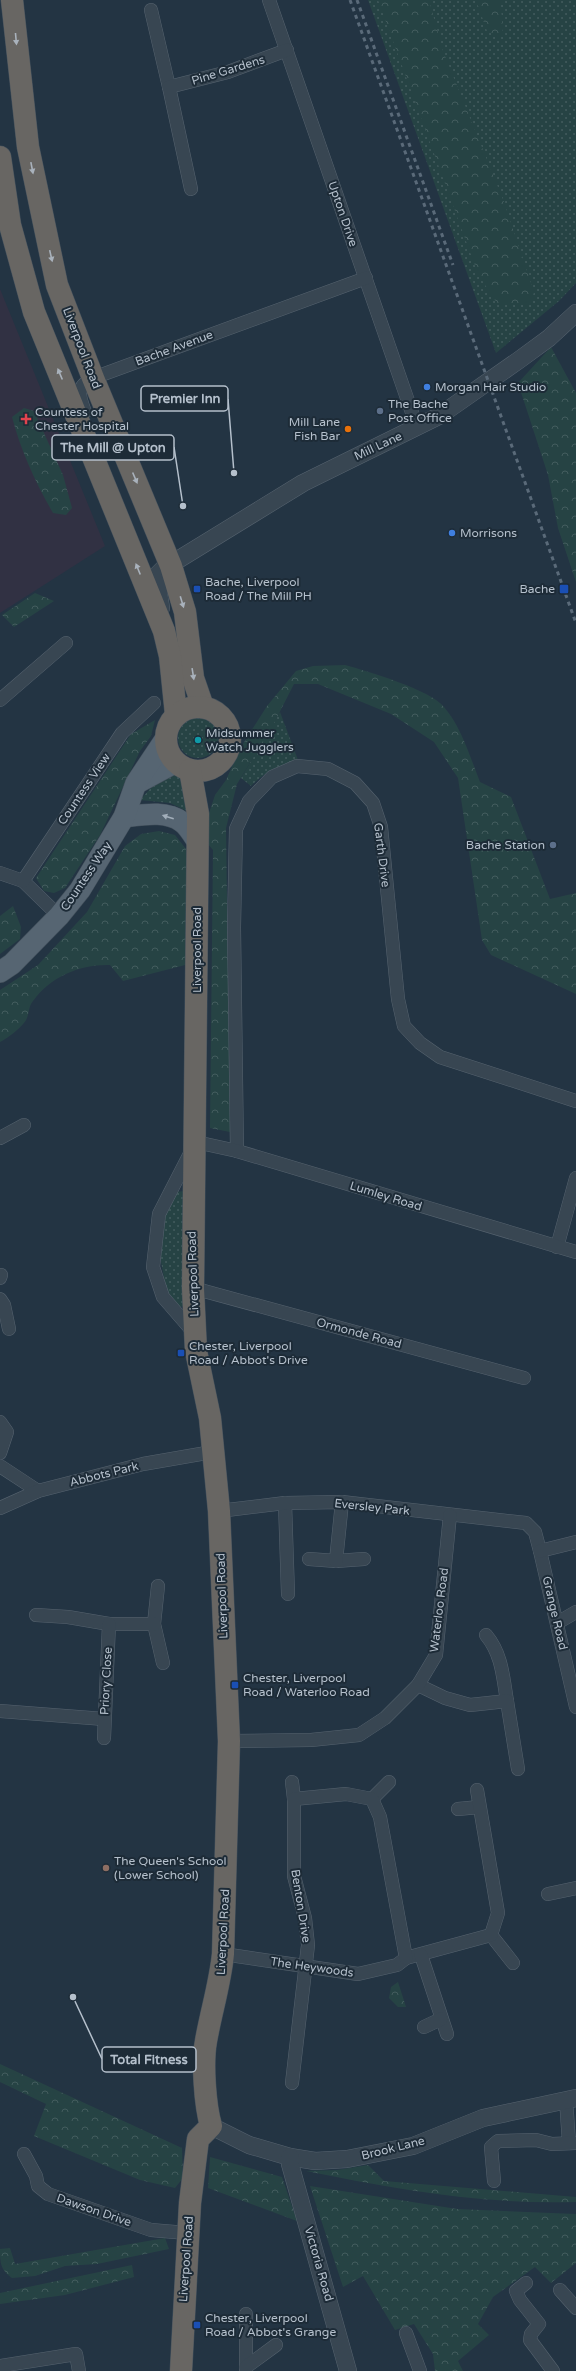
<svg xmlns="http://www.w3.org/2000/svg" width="576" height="2371" font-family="'Varela Round',sans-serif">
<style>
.medical{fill:#313143}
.grass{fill:url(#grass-dots)}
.forest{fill:url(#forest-crowns)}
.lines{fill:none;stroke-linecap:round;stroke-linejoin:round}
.minor-casing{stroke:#56636f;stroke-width:14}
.tertiary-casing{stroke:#56636f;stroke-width:18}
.primary-casing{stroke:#424f5b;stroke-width:22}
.trunk-casing{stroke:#43505c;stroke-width:23}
.minor{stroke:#384652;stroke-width:13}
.tertiary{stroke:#384652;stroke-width:17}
.primary{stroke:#566572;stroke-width:21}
.trunk{stroke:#686663;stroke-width:22}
.rail{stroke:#5a6a79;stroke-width:3;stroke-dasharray:4 4;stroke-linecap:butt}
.oneway{fill:#a9b2bc}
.oneway2{fill:#a2aeba}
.shop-dot{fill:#3f7fe0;stroke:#1d2b37;stroke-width:1.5}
.service-dot{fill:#5c6f8a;stroke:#1d2b37;stroke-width:1.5}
.health-dot{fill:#e0444e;stroke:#1d2b37;stroke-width:1.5}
.food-dot{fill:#e8710a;stroke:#1d2b37;stroke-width:1.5}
.transit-dot{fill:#1a4fb4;stroke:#1d2b37;stroke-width:1.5}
.culture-dot{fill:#0f9aa8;stroke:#1d2b37;stroke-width:1.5}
.education-dot{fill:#8d6e63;stroke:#1d2b37;stroke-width:1.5}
.labels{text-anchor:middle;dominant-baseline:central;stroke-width:4;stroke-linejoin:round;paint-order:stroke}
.street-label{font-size:12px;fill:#b5c0cc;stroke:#1d2b37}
.poi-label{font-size:12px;fill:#b5c0cc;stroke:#1d2b37;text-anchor:start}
.leader{fill:none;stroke:#b5c0cc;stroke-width:1.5}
.callout-dot{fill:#b5c0cc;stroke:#1d2b37;stroke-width:1.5}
.callout{fill:#1d2b37;stroke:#b5c0cc;stroke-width:1.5}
.callout-label{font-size:13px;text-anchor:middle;font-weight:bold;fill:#b5c0cc}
</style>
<defs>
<pattern id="grass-dots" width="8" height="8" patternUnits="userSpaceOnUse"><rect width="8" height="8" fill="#264344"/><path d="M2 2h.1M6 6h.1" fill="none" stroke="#435c5e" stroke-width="1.8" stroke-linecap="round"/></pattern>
<pattern id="forest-crowns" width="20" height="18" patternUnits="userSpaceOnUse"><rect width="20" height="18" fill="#264344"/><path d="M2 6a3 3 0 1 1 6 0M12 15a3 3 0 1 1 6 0" fill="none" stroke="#435c5e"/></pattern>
</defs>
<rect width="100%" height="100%" fill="#233443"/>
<!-- medical -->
<path class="medical" d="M0,289L105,546L0,613Z"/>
<!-- grass -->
<g class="grass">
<path d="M368,0H576V283L559,301L496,353Z"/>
<path d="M280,712L298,760C280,764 264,773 251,786L241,778Z"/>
<circle cx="198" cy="738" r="20"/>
<path d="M172,773L181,774L189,812L170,803L140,800L158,780Z"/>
<path d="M184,1191V1306L177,1308L167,1294L160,1256L162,1222L176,1192Z"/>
</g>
<!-- forest -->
<g class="forest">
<path d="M378,0H429L443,51L504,202L534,292L530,305H498L478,274Z"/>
<path d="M476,0H500L503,29L500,38L487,31Z"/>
<path d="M551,347L576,393V582L558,528L548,475L518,383Z"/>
<path d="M24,408L34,411L63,475L72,508L66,515L53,513C35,482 21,451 12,417Z"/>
<path d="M35,593L54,601L14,627L2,615Z"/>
<path d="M345,665C367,671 431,690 444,707C462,728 470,757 480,782L511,797L550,899L576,893V994L491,955L482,940L458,778L434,742L391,714L318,684H294L272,727L237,784L226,828L230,1132L210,1128L213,850L203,838L207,819L215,795L226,780L241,747L267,706L296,671L313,666Z"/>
<path d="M155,720L151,736L140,751L100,835L65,888L54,893L44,891L36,878L131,734Z"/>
<path d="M159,831L175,835L186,849L190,910L189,964L123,981L110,965C81,964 51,976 33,1001C29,1005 29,1013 27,1018C24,1026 8,1038 0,1042V990L38,965L87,912L125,846L141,834Z"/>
<path d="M13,906L21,927L20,939L0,954V916Z"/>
<path d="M398,1982L406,2007H398L389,1998L391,1987Z"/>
<path d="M0,2064L182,2148L183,2178L175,2188L140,2180L34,2136L46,2104L0,2082Z"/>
<path d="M210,2157L282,2177L297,2221L208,2188Z"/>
<path d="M368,2165L384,2181L576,2197V2202C485,2205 395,2189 306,2171L337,2170Z"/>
<path d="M310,2186L457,2209L576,2214V2263L551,2283L535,2267L493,2297L478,2324L489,2335L458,2361L463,2371H435L433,2354L414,2324L395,2330L363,2276L343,2287Z"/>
<path d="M165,2238L169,2249L97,2264L65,2266L35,2276L12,2278C1,2270 0,2264 0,2249L10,2248L15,2264Z"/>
<path d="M132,2265L134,2277L65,2295L0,2304V2293Z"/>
</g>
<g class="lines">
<!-- minor casing -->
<g class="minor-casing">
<g id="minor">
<path d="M269,0L417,427"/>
<path d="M151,10L169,87"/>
<path d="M191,189L169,87L228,72L287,50"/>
<path d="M85,412C79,396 75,387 93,378L366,278"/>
<path d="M0,700L66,643"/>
<path d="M0,873L23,881L59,916"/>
<path d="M23,881L122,733L154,703"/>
<path d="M0,1138L24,1125"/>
<path d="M237,1151L234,927L236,829L249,801L272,777L297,766L328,769L355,783L373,803L381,827L398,999L404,1026L420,1043L440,1057L576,1101"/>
<path d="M557,1247L576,1178"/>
<path d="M0,1278L1,1275"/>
<path d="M193,1288L524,1378"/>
<path d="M0,1299L4,1305L9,1329"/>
<path d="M195,1334L163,1297L153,1267L159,1214L196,1142L237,1151L576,1252"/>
<path d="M0,1422L7,1432L0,1453"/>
<path d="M0,1466L38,1491"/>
<path d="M285,1503L288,1594"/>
<path d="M0,1508L38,1491L143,1464L212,1452"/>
<path d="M219,1511L285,1503L342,1502L526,1523L535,1532L540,1551L576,1707"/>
<path d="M540,1551L576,1542"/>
<path d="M309,1559L336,1561L364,1559"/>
<path d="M336,1561L342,1502"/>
<path d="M158,1586L154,1624L163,1663"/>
<path d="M36,1615L68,1617L109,1624H154"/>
<path d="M557,1623L576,1612"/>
<path d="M486,1635C502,1654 503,1677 507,1701"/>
<path d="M418,1685L445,1698L470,1705L507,1701L518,1769"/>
<path d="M0,1711L104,1719"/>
<path d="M104,1738L109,1624"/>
<path d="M229,1741L311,1740L359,1735L385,1718L418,1685L436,1655L450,1515"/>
<path d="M292,1782L294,1799"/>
<path d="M372,1799L389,1782"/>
<path d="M458,1809L479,1807"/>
<path d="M548,1894L576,1888"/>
<path d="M491,1935L513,1963"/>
<path d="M223,1954L358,1974L397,1965L406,1958L491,1935L498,1913L477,1790"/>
<path d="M421,1955L447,2034"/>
<path d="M424,2027L441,2019"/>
<path d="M292,2083L308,1945L305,1918L294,1876V1799L346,1794L372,1799L380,1817L406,1958"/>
<path d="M566,2099L569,2143"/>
<path d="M24,2154L36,2176L38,2186L48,2194L151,2230L187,2233"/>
<path d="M494,2181L491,2147L498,2141L536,2140L552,2144L576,2143"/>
<path d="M526,2283L516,2291L520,2300L539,2324L531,2334L530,2340L553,2371"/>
<path d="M560,2290L576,2308"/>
<path d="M406,2333L420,2371"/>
<path d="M0,2366L76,2354L79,2371"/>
<path d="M246,2367V2314"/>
<path d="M246,2371V2367L276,2345"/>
</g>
</g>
<!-- tertiary casing -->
<g class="tertiary-casing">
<g id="tertiary">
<path d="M161,608L156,576L163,569L303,483L439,416L519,360L549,338L576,313"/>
<path d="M211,2126L249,2145L290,2157L315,2161L347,2159L413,2146L483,2118L576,2098"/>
<path d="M290,2157V2164L348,2371"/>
</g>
</g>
<!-- primary casing -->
<g class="primary-casing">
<g id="primary">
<path d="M139,782L176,762"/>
<path d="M124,817C142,815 166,810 182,822C188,826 193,835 197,841"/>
<path d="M0,972L12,964L59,916L80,890L124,817L136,783L166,738"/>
</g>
</g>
<!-- trunk casing -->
<g class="trunk-casing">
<g id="trunk">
<path d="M12,0L28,147L57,285L93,378L171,566L185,612L193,678L203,707"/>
<path d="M0,157L10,225L34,312L164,631L170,656L176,715"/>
<circle cx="198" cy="739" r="32"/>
<path d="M181,2371L190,2203L198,2139L211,2126C205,2105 202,2063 206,2041C211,2012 220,1984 223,1954L229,1741L219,1511L210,1418L196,1351L193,1288L198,814L190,770"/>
</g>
</g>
<!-- minor -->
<use href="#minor" class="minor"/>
<!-- tertiary -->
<use href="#tertiary" class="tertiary"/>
<!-- primary -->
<use href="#primary" class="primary"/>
<!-- trunk -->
<use href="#trunk" class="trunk"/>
<!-- rail -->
<g class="rail">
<path d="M350,0L576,623"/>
<path d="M357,0L453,265"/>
</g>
</g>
<!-- one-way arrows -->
<defs><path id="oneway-solid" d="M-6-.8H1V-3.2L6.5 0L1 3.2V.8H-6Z"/></defs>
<g class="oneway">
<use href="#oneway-solid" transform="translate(16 39) rotate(85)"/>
<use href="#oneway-solid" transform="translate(32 168) rotate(79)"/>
<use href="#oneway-solid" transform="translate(51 256) rotate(77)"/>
<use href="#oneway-solid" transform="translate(60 374) rotate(-113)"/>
<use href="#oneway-solid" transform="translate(135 478) rotate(67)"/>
<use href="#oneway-solid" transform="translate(138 569) rotate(-112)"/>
<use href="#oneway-solid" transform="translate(182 602) rotate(73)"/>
<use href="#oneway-solid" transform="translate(193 674) rotate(81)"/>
</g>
<use class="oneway2" href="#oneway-solid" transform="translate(168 817) rotate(-163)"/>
<!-- markers -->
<g class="shop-dot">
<circle cx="427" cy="387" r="4"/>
<circle cx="452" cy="533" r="4"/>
</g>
<g class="service-dot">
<circle cx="380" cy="411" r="4"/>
<circle cx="553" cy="845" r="4"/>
</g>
<path class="health-dot" d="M24 413h4v4h4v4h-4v4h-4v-4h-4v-4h4z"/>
<circle class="food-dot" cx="348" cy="429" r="4"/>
<g class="transit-dot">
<rect x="193" y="585" width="8" height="8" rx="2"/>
<rect x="559" y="584" width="10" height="10" rx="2"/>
<rect x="177" y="1349" width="8" height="8" rx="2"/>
<rect x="231" y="1681" width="8" height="8" rx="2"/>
<rect x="193" y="2321" width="8" height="8" rx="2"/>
</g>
<circle class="culture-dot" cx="198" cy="740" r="4"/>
<circle class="education-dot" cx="106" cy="1868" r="4"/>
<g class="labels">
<!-- street labels -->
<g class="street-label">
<text transform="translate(228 70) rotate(-17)">Pine Gardens</text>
<text transform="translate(343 214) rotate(71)">Upton Drive</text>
<text transform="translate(82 348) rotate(69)">Liverpool Road</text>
<text transform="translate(174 348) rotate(-20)">Bache Avenue</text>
<text transform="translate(378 446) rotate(-25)">Mill Lane</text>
<text transform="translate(84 789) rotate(-56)">Countess View</text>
<text transform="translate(382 855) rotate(83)">Garth Drive</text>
<text transform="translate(86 876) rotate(-56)">Countess Way</text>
<text transform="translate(197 950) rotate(-90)">Liverpool Road</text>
<text transform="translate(386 1196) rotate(17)">Lumley Road</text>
<text transform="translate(193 1274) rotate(-92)">Liverpool Road</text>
<text transform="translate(359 1333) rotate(15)">Ormonde Road</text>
<text transform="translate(104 1474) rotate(-14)">Abbots Park</text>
<text transform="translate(372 1507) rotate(6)">Eversley Park</text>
<text transform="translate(222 1596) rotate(-92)">Liverpool Road</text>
<text transform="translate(439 1610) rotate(-83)">Waterloo Road</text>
<text transform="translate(555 1613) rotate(77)">Grange Road</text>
<text transform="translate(106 1681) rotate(-87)">Priory Close</text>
<text transform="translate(301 1906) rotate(81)">Benton Drive</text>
<text transform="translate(223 1932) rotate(-87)">Liverpool Road</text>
<text transform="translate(312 1967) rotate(8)">The Heywoods</text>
<text transform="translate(393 2148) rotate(-14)">Brook Lane</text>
<text transform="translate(94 2210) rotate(19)">Dawson Drive</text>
<text transform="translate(186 2259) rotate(-86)">Liverpool Road</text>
<text transform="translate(319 2264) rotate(74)">Victoria Road</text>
</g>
<!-- poi labels -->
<g class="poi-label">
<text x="435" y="387">Morgan Hair Studio</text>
<text x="388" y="404">The Bache<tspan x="388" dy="14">Post Office</tspan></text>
<text x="35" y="412">Countess of<tspan x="35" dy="14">Chester Hospital</tspan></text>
<text x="340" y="422" text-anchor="end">Mill Lane<tspan x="340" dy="14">Fish Bar</tspan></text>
<text x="460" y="533">Morrisons</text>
<text x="205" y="582">Bache, Liverpool<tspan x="205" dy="14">Road / The Mill PH</tspan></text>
<text x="555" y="589" text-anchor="end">Bache</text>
<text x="206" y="733">Midsummer<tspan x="206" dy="14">Watch Jugglers</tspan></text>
<text x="545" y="845" text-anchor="end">Bache Station</text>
<text x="189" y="1346">Chester, Liverpool<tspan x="189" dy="14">Road / Abbot's Drive</tspan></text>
<text x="243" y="1678">Chester, Liverpool<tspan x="243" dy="14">Road / Waterloo Road</tspan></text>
<text x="114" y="1861">The Queen's School<tspan x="114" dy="14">(Lower School)</tspan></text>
<text x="205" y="2318">Chester, Liverpool<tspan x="205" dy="14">Road / Abbot's Grange</tspan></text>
</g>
</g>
<!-- callouts -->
<path class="leader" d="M234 473L228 399M183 506L174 447M73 1997L102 2059"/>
<g class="callout-dot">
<circle cx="234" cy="473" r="4"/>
<circle cx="183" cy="506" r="4"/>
<circle cx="73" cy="1997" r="4"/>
</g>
<g class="callout">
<rect x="141" y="386" width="87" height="25" rx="4"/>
<rect x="52" y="435" width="122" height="25" rx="4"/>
<rect x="102" y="2047" width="94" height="25" rx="4"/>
</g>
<g class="callout-label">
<text x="185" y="403">Premier Inn</text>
<text x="113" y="452">The Mill @ Upton</text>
<text x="149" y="2064">Total Fitness</text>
</g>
</svg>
